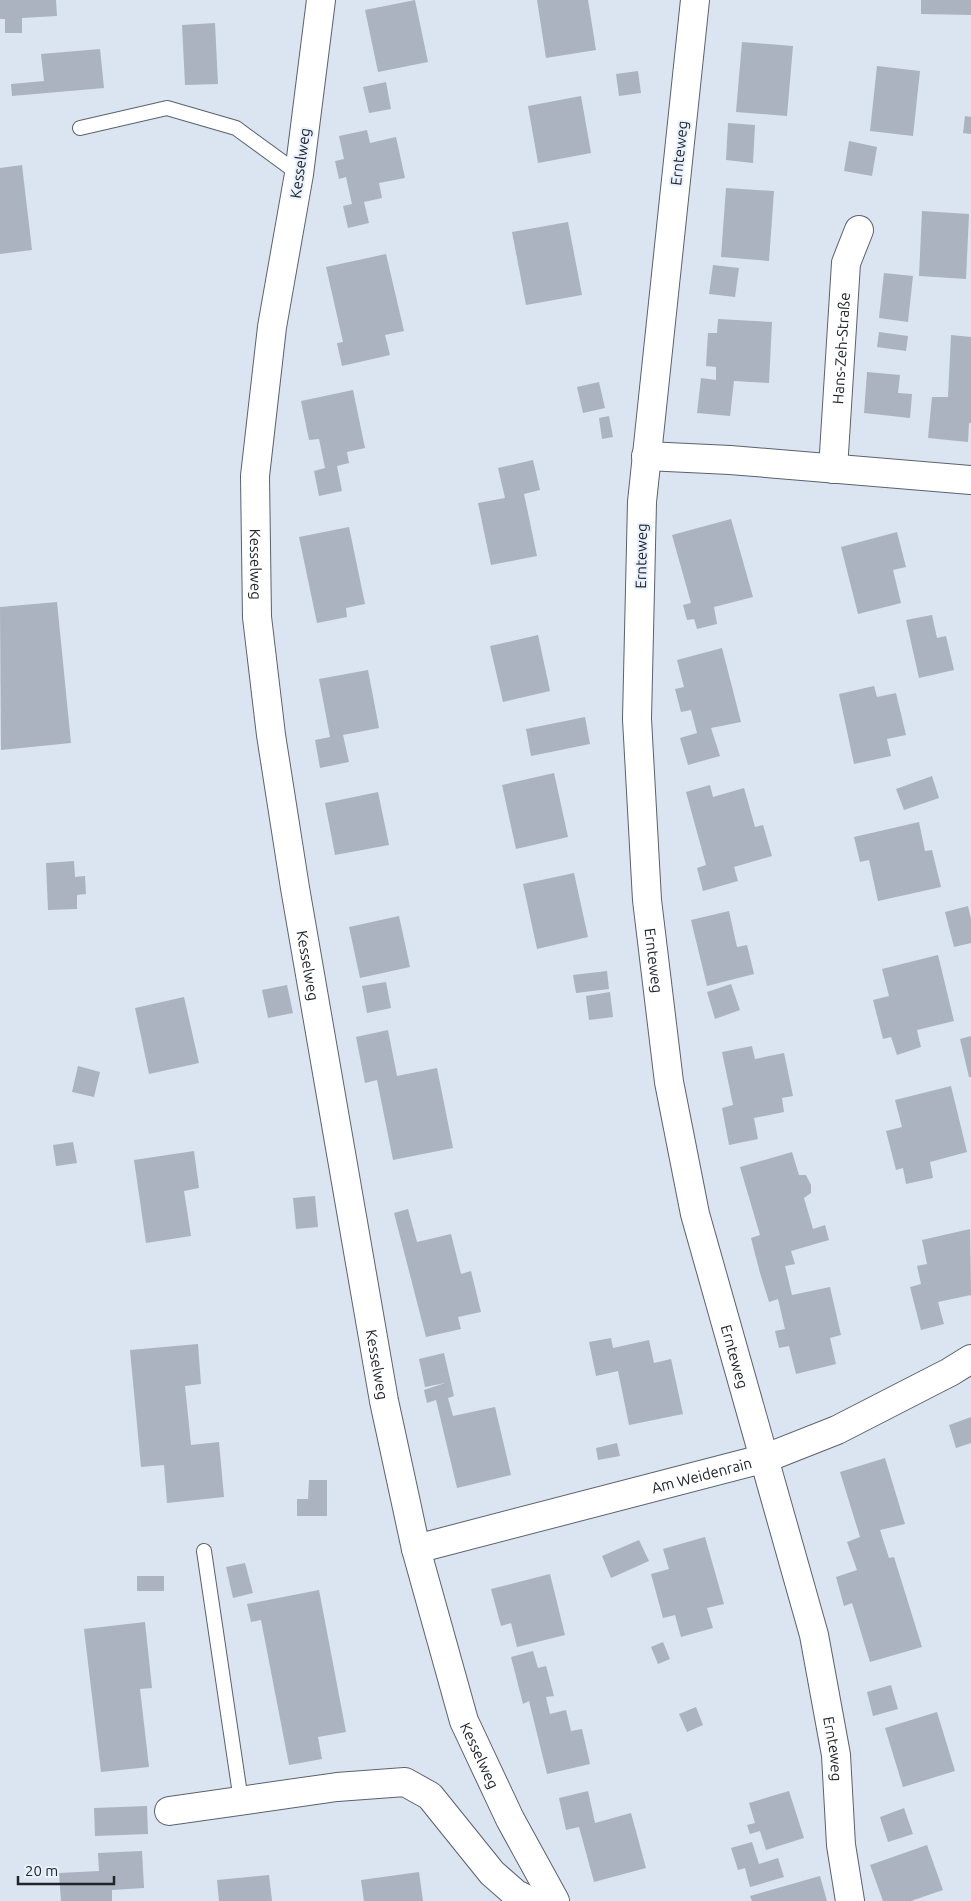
<svg xmlns="http://www.w3.org/2000/svg" width="971" height="1901" font-family="Ubuntu,sans-serif">
<style>
.building{fill:#aab3bf}
.lines{fill:none;stroke-linecap:round;stroke-linejoin:round}
.service-casing{stroke:#5a626d;stroke-width:16}
.minor-casing{stroke:#5a626d;stroke-width:30}
.service{stroke:#fff;stroke-width:14}
.minor{stroke:#fff;stroke-width:28}
.labels{text-anchor:middle;dominant-baseline:central;stroke-width:4;stroke-linejoin:round;paint-order:stroke}
.street-label{font-size:15px;fill:#212429;stroke:#e8f1fe}
</style>
<rect width="100%" height="100%" fill="#dbe4f1"/>
<!-- building -->
<g class="building">
<path d="M0,0H56L57,16L22,18V33H5V19H0Z"/>
<path d="M415,0L428,62L378,72L365,10Z"/>
<path d="M537,0H588L596,50L546,58Z"/>
<path d="M921,0H971V15L921,14Z"/>
<path d="M215,23L218,84L185,85L182,25Z"/>
<path d="M742,42L793,46L787,116L736,112Z"/>
<path d="M100,49L104,88L12,96L11,84L44,81L41,54Z"/>
<path d="M877,66L920,71L913,136L870,131Z"/>
<path d="M638,71L641,93L619,96L616,74Z"/>
<path d="M386,82L391,109L369,113L363,87Z"/>
<path d="M581,96L591,153L538,163L528,106Z"/>
<path d="M965,116L971,117V134L963,133Z"/>
<path d="M728,123L755,125L753,163L726,160Z"/>
<path d="M367,130L370,143L396,137L405,178L379,183L382,198L364,202L369,223L348,228L343,206L352,204L346,177L339,179L335,161L344,159L339,136Z"/>
<path d="M849,141L877,147L872,176L844,171Z"/>
<path d="M22,165L32,250L0,254V168Z"/>
<path d="M726,188L774,191L769,261L721,257Z"/>
<path d="M922,211L969,214L966,279L919,276Z"/>
<path d="M568,222L582,295L526,305L512,232Z"/>
<path d="M386,254L404,331L385,335L390,355L342,366L337,343L343,342L326,267Z"/>
<path d="M713,265L739,268L735,297L709,294Z"/>
<path d="M884,273L913,276L908,322L879,318Z"/>
<path d="M718,319L772,322L769,383L734,381L730,416L697,413L701,378L716,380V367L706,366L708,333H717Z"/>
<path d="M879,332L908,336L906,351L877,347Z"/>
<path d="M951,335L971,337V423H969L968,442L928,438L932,397H948Z"/>
<path d="M867,372L900,375L898,393L912,394L910,418L864,413Z"/>
<path d="M599,382L605,408L583,413L577,387Z"/>
<path d="M353,390L365,448L347,452L349,463L337,466L342,491L319,496L314,471L325,468L319,439L309,440L301,401Z"/>
<path d="M609,416L613,437L602,439L599,418Z"/>
<path d="M533,460L540,490L524,494L537,556L491,565L478,503L505,498L498,468Z"/>
<path d="M731,519L753,597L714,607L717,624L697,629L694,619L687,620L683,605L691,603L672,535Z"/>
<path d="M349,527L365,604L346,608L347,617L317,623L299,537Z"/>
<path d="M897,532L906,567L893,570L901,603L858,614L841,547Z"/>
<path d="M57,602L71,743L1,750L0,607Z"/>
<path d="M932,615L937,638L946,636L954,670L919,678L906,620Z"/>
<path d="M538,635L550,691L503,702L490,646Z"/>
<path d="M722,648L741,722L711,728L720,756L688,765L680,738L697,733L691,710L681,712L675,689L684,687L677,660Z"/>
<path d="M368,670L379,728L343,735L349,762L320,768L315,740L330,737L319,679Z"/>
<path d="M874,686L877,697L896,693L906,735L887,739L891,756L854,764L839,694Z"/>
<path d="M585,717L590,744L531,756L526,729Z"/>
<path d="M554,773L568,837L516,849L502,785Z"/>
<path d="M932,776L939,798L904,810L896,789Z"/>
<path d="M710,785L713,797L744,788L755,827L763,825L772,856L734,867L738,881L703,891L697,868L706,865L686,792Z"/>
<path d="M378,792L389,845L335,855L325,803Z"/>
<path d="M919,822L925,851L932,850L941,887L878,901L869,860L860,862L854,837Z"/>
<path d="M74,861L75,877L85,876L86,894L77,895V909L48,910L46,863Z"/>
<path d="M574,873L588,937L537,949L523,884Z"/>
<path d="M968,906L971,919V943L954,947L945,912Z"/>
<path d="M729,911L737,947L747,945L754,974L707,986L691,920Z"/>
<path d="M399,916L410,967L360,978L349,927Z"/>
<path d="M938,955L954,1021L917,1030L921,1047L897,1055L891,1037L883,1039L873,1000L889,996L882,969Z"/>
<path d="M607,971L609,989L576,993L573,975Z"/>
<path d="M386,982L391,1008L367,1013L362,986Z"/>
<path d="M731,984L740,1010L715,1019L707,992Z"/>
<path d="M287,985L293,1013L268,1018L262,990Z"/>
<path d="M610,992L613,1017L589,1020L586,996Z"/>
<path d="M184,997L199,1063L149,1074L135,1008Z"/>
<path d="M388,1030L397,1076L437,1068L453,1148L393,1160L377,1080L365,1083L356,1037Z"/>
<path d="M971,1036V1077H969L960,1039Z"/>
<path d="M752,1046L755,1059L784,1053L793,1096L782,1098L784,1112L754,1118L758,1139L729,1145L722,1108L733,1105L722,1052Z"/>
<path d="M78,1066L100,1072L94,1097L72,1092Z"/>
<path d="M951,1086L967,1152L930,1162L933,1178L906,1184L903,1168L896,1170L886,1131L902,1127L895,1100Z"/>
<path d="M73,1142L77,1163L56,1166L53,1145Z"/>
<path d="M194,1151L199,1188L184,1191L191,1236L146,1243L134,1160Z"/>
<path d="M792,1152L799,1175H806L811,1185V1193L804,1198L813,1229L825,1225L829,1240L791,1251L795,1264L785,1266L792,1295L830,1287L841,1335L830,1338L836,1364L796,1374L789,1346L779,1348L775,1331L785,1329L778,1299L769,1302L760,1273L751,1238L760,1235L740,1167Z"/>
<path d="M315,1196L318,1227L296,1229L293,1198Z"/>
<path d="M408,1209L417,1242L451,1234L461,1274L471,1271L481,1312L458,1317L461,1329L426,1337L394,1213Z"/>
<path d="M970,1229L971,1295L938,1302L944,1324L921,1330L910,1287L921,1284L917,1266L927,1264L922,1240Z"/>
<path d="M611,1338L613,1348L649,1340L654,1363L671,1359L683,1414L629,1425L618,1371L596,1376L589,1342Z"/>
<path d="M198,1344L201,1384L185,1386L191,1445L219,1442L224,1497L167,1503L164,1465L141,1467L130,1350Z"/>
<path d="M444,1353L454,1396L448,1398L453,1416L495,1407L511,1475L457,1488L436,1400L427,1403L424,1390L445,1383L425,1387L419,1359Z"/>
<path d="M971,1417V1443L956,1448L949,1425Z"/>
<path d="M617,1443L620,1456L598,1460L596,1448Z"/>
<path d="M885,1458L905,1524L880,1530L889,1558L894,1557L922,1647L870,1662L852,1603L844,1606L836,1577L857,1570L847,1542L860,1537L840,1472Z"/>
<path d="M309,1480H327V1516H297V1499H308Z"/>
<path d="M705,1537L724,1604L707,1608L713,1628L681,1637L675,1615L663,1618L651,1574L669,1569L663,1549Z"/>
<path d="M639,1540L649,1561L611,1578L602,1556Z"/>
<path d="M245,1563L253,1593L233,1598L226,1567Z"/>
<path d="M550,1574L565,1635L517,1647L511,1623L501,1626L491,1589Z"/>
<rect x="137" y="1576" width="27" height="15"/>
<path d="M319,1590L346,1732L318,1737L322,1759L289,1765L261,1620L251,1622L247,1604Z"/>
<path d="M145,1622L152,1688L140,1689L149,1767L101,1772L84,1629Z"/>
<path d="M663,1642L670,1659L658,1664L651,1647Z"/>
<path d="M533,1651L538,1668L546,1666L554,1696L546,1697L550,1714L566,1710L571,1731L582,1729L590,1764L547,1774L529,1701L523,1704L511,1657Z"/>
<path d="M891,1685L898,1709L873,1716L867,1692Z"/>
<path d="M696,1707L703,1725L687,1732L679,1714Z"/>
<path d="M937,1712L955,1771L903,1787L885,1728Z"/>
<path d="M588,1791L595,1823L631,1813L646,1868L594,1882L579,1827L566,1830L559,1798Z"/>
<path d="M789,1791L804,1838L766,1850L760,1831L750,1834L747,1825L755,1823L749,1803Z"/>
<path d="M147,1806L148,1834L95,1836L94,1808Z"/>
<path d="M904,1808L913,1834L888,1842L880,1817Z"/>
<path d="M752,1842L759,1864L778,1858L784,1877L750,1887L745,1868L738,1870L731,1848Z"/>
<path d="M927,1845L943,1890L911,1901H883L870,1865Z"/>
<path d="M142,1851L144,1888L112,1890V1901H61L59,1873L99,1871L98,1853Z"/>
<path d="M419,1872L423,1901H364L361,1880Z"/>
<path d="M269,1875L272,1901H219L217,1880Z"/>
<path d="M820,1876L827,1901H752L750,1896Z"/>
</g>
<g class="lines">
<!-- service casing -->
<g class="service-casing">
<g id="service">
<path d="M80,128L167,108L236,128L299,174"/>
<path d="M204,1551L241,1801"/>
</g>
</g>
<!-- minor casing -->
<g class="minor-casing">
<g id="minor">
<path id="s1" d="M321,0L299,174L272,327L255,476L257,617L271,735L295,888L384,1401L416,1549L464,1721L510,1819L555,1901"/>
<path id="s2" d="M695,0L642,502L637,719L647,900L669,1082L695,1214L814,1635L836,1755L841,1845L850,1901"/>
<path d="M646,456L730,460L971,480"/>
<path id="s3" d="M833,469L846,263L859,230"/>
<path id="s4" d="M416,1549L766,1458L837,1430L950,1372L971,1359"/>
<path d="M169,1811L337,1787L405,1782L430,1796L492,1873L516,1894L530,1901"/>
</g>
</g>
<!-- service -->
<use href="#service" class="service"/>
<!-- minor -->
<use href="#minor" class="minor"/>
</g>
<g class="labels">
<!-- street labels -->
<g class="street-label">
<text transform="translate(679 153) rotate(-84)">Ernteweg</text>
<text transform="translate(300 163) rotate(-82)">Kesselweg</text>
<text stroke="none"><textPath href="#s3" startOffset="121">Hans-Zeh-Straße</textPath></text>
<text transform="translate(641 556) rotate(-89)">Ernteweg</text>
<text stroke="none"><textPath href="#s1" startOffset="569">Kesselweg</textPath></text>
<text stroke="none"><textPath href="#s2" startOffset="964">Ernteweg</textPath></text>
<text stroke="none"><textPath href="#s1" startOffset="974">Kesselweg</textPath></text>
<text stroke="none"><textPath href="#s2" startOffset="1369">Ernteweg</textPath></text>
<text stroke="none"><textPath href="#s1" startOffset="1379">Kesselweg</textPath></text>
<text stroke="none"><textPath href="#s4" startOffset="295">Am Weidenrain</textPath></text>
<text stroke="none"><textPath href="#s2" startOffset="1774">Ernteweg</textPath></text>
<text stroke="none"><textPath href="#s1" startOffset="1784">Kesselweg</textPath></text>
</g>
</g>
<!-- scale -->
<path d="M18 1876v8h96v-8" fill="none" stroke="#212429" stroke-width="2.5"/>
<text x="25" y="1876" font-size="15" fill="#212429" stroke="#e8f1fe" stroke-width="4" paint-order="stroke">20 m</text>
</svg>
